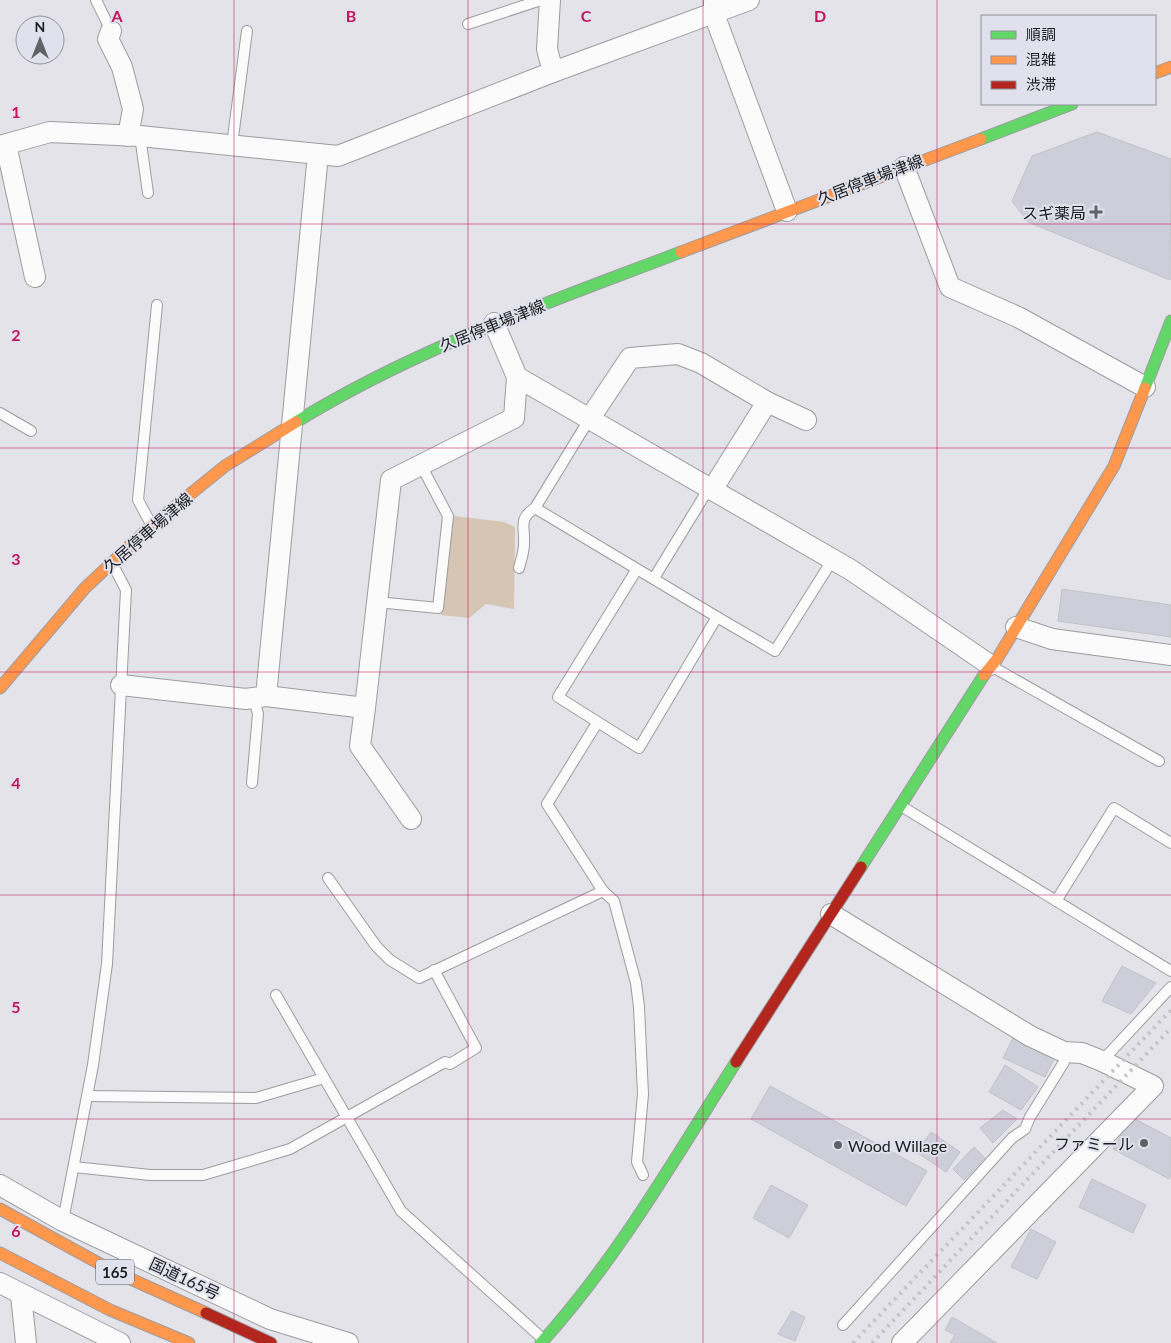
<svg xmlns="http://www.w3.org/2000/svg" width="1171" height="1343" font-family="Lato,'Noto Sans JP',sans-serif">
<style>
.green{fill:#d5c5b2}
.building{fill:#cdceda;stroke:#c1c2c6}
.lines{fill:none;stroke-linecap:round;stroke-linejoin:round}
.lane-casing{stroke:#9c9ca0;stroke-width:12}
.street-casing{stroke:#9c9ca0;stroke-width:22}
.fast-casing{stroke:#9c9ca0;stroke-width:13}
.slow-casing{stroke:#9c9ca0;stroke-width:13}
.jam-casing{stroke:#9c9ca0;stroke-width:13}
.lane{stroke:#fbfbfc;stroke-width:10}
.street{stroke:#fbfbfc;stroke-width:20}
.fast{stroke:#63d668;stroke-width:11}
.slow{stroke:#ff974d;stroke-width:11}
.jam{stroke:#b3261e;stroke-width:11}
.rail{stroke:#c4c4c6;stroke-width:4;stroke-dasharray:2.5 5;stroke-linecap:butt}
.grid{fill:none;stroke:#c2185b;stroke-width:1;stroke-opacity:0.55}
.poi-dot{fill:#616266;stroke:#e0e1ec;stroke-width:2}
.labels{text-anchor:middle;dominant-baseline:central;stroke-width:4;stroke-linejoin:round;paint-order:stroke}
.shield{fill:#e0e1ec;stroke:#56575d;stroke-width:1}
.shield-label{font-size:15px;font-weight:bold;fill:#1b1c20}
.street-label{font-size:16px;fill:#1b1c20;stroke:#e0e1ec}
.poi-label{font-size:16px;fill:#1b1c20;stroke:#e0e1ec;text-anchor:end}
.grid-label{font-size:16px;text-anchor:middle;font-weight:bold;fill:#c2185b;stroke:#e0e1ec;stroke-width:4;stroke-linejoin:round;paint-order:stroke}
</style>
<rect width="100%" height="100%" fill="#e3e3e9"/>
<!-- green -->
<path class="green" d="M454,516L504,522L515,527L514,609L486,604L469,618L441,615Z"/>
<!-- building -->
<g class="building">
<path d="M1097,132L1171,159L1170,280L1028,222L1012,201L1032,156Z"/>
<path d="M1062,589L1171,605V637L1058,621Z"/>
<path d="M1122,966L1156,983L1131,1014L1102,1001Z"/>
<path d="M1013,1038L1055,1057L1045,1077L1003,1058Z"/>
<path d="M1005,1065L1038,1087L1021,1110L989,1092Z"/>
<path d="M770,1086L927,1171L906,1206L751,1119Z"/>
<path d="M1003,1110L1017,1119L993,1143L980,1128Z"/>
<path d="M1131,1117L1171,1138V1175L1169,1179L1113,1149Z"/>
<path d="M931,1132L960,1152L946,1172L916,1152Z"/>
<path d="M974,1147L985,1158L964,1180L953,1169Z"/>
<path d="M1092,1179L1146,1205L1133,1233L1079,1207Z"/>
<path d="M771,1185L808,1205L789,1238L753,1218Z"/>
<path d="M1031,1229L1056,1242L1037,1279L1011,1267Z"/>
<path d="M792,1311L805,1317L795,1341L778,1334Z"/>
<path d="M952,1317L997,1343H950L955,1335L945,1330Z"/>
</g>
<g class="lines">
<!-- lane casing -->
<g class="lane-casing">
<g id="lane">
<path d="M96,0L111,31"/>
<path d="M468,24L541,0"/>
<path d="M140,136L148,193"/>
<path d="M232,145L247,31"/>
<path d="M0,413L31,431"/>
<path d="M590,418L535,508L637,569L558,697L639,748L717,617L637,569"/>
<path d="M151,524L138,500L157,305"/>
<path d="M519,568C521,560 524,552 524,544C525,526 518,519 535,508"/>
<path d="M654,578L709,488"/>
<path d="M377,602L438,608L448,516L421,465"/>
<path d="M717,617L775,651L833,559"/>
<path d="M991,666L1159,761"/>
<path d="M252,783L258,714L254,698"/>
<path d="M901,806L1171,971"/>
<path d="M328,878L376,946L390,960L419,978L603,891L547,804L597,723"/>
<path d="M603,891L614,901L636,983L639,1007L643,1094L637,1162L643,1175"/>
<path d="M1056,901L1114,808L1171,843"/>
<path d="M276,995L401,1211L543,1339"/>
<path d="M1102,1061L1171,987"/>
<path d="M87,1096L256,1098L324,1078"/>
<path d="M74,1167L150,1175H203L290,1149L445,1062L450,1064L476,1048L434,970"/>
<path d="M63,1221L93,1065L107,964L126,590L113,565"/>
<path d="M843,1325L1012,1138L1025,1129L1030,1117L1064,1062V1052"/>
</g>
</g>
<!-- street casing -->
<g class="street-casing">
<g id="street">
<path d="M550,0L547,49L553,72"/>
<path d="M714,2V14L787,211"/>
<path d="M111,31L108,39L122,67L133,109L128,136"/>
<path d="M6,145L35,277"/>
<path d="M0,146L50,132L140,136L338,156L553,72L749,0"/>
<path d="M904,167L950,287L1018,317L1145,387"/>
<path d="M494,323L517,377L851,570L990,665"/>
<path d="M590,418L630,358L678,354L701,363L767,402L806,420"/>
<path d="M712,490L767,402"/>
<path d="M1016,627L1052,639L1171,655"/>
<path d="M121,685L246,699L266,696L318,154"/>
<path d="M266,696L365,708L391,480L514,418L517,377"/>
<path d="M365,708L360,746L411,819"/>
<path d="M831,914L1030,1036L1064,1052L1082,1053L1102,1061L1153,1086L902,1343"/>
<path d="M0,1185L63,1221L270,1319L348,1343"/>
<path d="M0,1283L120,1343"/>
<path d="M21,1295L26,1343"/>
</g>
</g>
<!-- fast casing -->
<g class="fast-casing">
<g id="fast">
<path d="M981,139L1072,104"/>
<path d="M1145,388L1171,321"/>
<path d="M296,422C416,348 550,302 681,252"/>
<path d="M861,867L984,675"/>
<path d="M541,1343C618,1258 675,1158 736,1062"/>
</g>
</g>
<!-- slow casing -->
<g class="slow-casing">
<g id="slow">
<path d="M1155,73L1171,67"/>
<path d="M681,252L981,139"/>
<path d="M984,675L997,659L1114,466L1145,388"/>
<path d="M0,688L85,588L152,525L225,466L296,422"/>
<path d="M0,1209L111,1270L206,1313"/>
<path d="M0,1253L110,1310L189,1343"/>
</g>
</g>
<!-- jam casing -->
<g class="jam-casing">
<g id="jam">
<path d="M736,1062L861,867"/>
<path d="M206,1313L271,1343"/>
</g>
</g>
<!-- lane -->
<use href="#lane" class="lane"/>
<!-- street -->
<use href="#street" class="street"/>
<!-- fast -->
<use href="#fast" class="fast"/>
<!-- slow -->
<use href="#slow" class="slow"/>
<!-- jam -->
<use href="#jam" class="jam"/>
<!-- rail -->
<g class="rail">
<path d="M853,1343L1171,1010"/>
<path d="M872,1343L1171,1028"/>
</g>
</g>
<!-- grid -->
<path class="grid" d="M234,0V1343M468,0V1343M703,0V1343M937,0V1343M0,224H1171M0,448H1171M0,672H1171M0,895H1171M0,1119H1171"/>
<!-- markers -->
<g class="poi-dot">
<path d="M1093.5 204.5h5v5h5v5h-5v5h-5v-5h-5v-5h5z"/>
<circle cx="1144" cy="1143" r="5"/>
<circle cx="838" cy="1145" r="5"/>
</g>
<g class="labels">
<!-- shield labels -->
<rect class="shield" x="96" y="1259.5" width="38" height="25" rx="4"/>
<g class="shield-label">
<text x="115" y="1272">165</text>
</g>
<!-- street labels -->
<g class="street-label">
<text transform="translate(870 179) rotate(-21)">久居停車場津線</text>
<text transform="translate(492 325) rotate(-22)">久居停車場津線</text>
<text transform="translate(147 532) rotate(-41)">久居停車場津線</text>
<text transform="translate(185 1278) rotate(25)">国道165号</text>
</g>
<!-- poi labels -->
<g class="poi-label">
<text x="1086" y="212">スギ薬局</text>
<text x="1134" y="1143">ファミール</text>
<text x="848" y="1145" text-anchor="start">Wood Willage</text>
</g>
</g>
<g class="grid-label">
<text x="117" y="22">A</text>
<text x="351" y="22">B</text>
<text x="586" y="22">C</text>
<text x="820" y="22">D</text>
<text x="16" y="118">1</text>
<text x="16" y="341">2</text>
<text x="16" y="565">3</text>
<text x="16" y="789">4</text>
<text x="16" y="1013">5</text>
<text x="16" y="1237">6</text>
</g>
<!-- legend -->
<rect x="981" y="15" width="175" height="90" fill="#e0e1ec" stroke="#91929a"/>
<rect x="991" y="31" width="25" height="8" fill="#63d668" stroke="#91929a"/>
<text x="1026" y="40" font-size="15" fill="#1b1c20">順調</text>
<rect x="991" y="56" width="25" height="8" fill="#ff974d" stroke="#91929a"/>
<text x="1026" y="65" font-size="15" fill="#1b1c20">混雑</text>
<rect x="991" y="81" width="25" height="8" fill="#b3261e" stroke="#91929a"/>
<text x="1026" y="90" font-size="15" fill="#1b1c20">渋滞</text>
<!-- north arrow -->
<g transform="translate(40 40)"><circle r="24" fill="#e0e1ec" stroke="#91929a"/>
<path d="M0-4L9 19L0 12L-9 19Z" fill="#616266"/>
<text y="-8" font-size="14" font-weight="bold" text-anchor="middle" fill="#1b1c20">N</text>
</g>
</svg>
